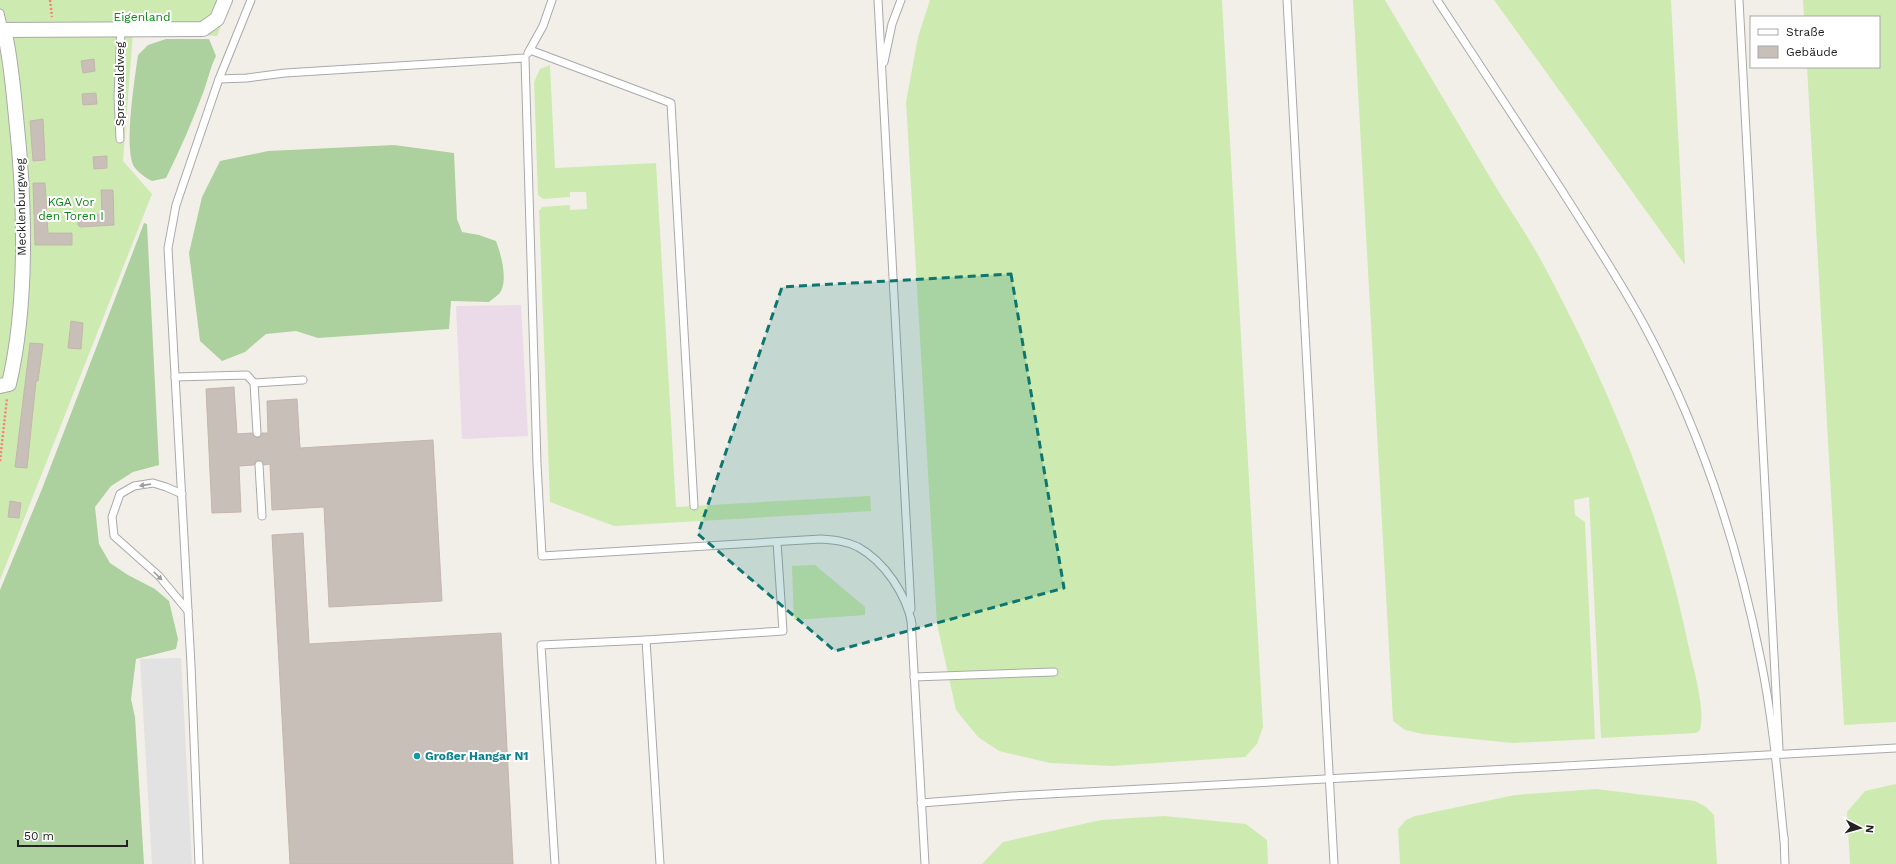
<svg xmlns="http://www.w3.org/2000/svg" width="1896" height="864" font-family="'Work Sans',sans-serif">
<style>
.industrial{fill:#ebdbe8}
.grass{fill:#cdebb0}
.forest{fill:#add19e}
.parking{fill:#e2e2e2}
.building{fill:#c7bfb8;stroke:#c4b6ab}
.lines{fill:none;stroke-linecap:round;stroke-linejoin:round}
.lane-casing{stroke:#a9a9a9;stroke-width:9}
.street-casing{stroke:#a9a9a9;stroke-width:16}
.path{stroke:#fa8072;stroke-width:2.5;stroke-dasharray:2 2;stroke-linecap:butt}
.lane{stroke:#fff;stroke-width:7}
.street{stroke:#fff;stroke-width:14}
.oneway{fill:#9c9c9c}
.marked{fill:#0f766e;fill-opacity:0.2;stroke:#0f766e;stroke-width:3;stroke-dasharray:8 5;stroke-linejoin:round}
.culture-dot{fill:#0f9aa8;stroke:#fff;stroke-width:1.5}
.labels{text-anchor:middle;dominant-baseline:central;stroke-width:4;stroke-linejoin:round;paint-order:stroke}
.park-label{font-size:12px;fill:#0c8416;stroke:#fff}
.street-label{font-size:12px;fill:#222;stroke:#fff}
.culture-label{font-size:12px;font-weight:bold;fill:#0d838f;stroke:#fff;text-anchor:start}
</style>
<rect width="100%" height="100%" fill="#f2efe9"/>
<!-- industrial -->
<path class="industrial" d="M521,305L528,436L462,439L456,306Z"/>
<!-- grass -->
<g class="grass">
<path d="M0,0H231L217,36L133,33L123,161L152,194L0,580Z"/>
<path d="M930,0H1222L1263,727L1257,744L1245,757L1111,766L1050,763L999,751L978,737L956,710L937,624L906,102L918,37Z"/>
<path d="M1353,0H1385C1421,61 1458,123 1494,184C1513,215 1534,245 1550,277C1610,391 1661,513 1687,639C1692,665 1706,706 1700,730L1696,733L1601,738L1589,497L1574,500L1575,515L1585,522L1595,739L1513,743L1423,734L1405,730L1393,721Z"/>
<path d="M1494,0H1671L1685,265Z"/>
<path d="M1803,0H1896V722L1844,725L1807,67H1879V17H1804Z"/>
<path d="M550,65L555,168L656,163L676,507L870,496L871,511L614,526L550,502L539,211L542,207L570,205V210L587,209L586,192H570V197L543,199L538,195L534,82L540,69Z"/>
<path d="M815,565L865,607V615L794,620L792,566Z"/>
<path d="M1896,784V864H1850L1847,812L1865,791Z"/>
<path d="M1596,789L1695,801L1706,807L1714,815L1717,864H1400L1398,829L1406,820L1415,816L1515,795Z"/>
<path d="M1164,816L1246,824L1267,840L1268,864H982L1003,842L1101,820Z"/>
</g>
<!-- forest -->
<g class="forest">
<path d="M166,39H209L216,56C210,68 208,80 203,93C192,122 180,150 166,178L152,181C146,178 139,173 135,168C123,151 135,77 138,55L148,45Z"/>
<path d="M394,145L454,153L457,219L462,232L479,235L496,241C501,254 509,282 499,294C496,297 492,299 489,302L451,301L449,329L318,338L296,331L266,334L245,352L222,361L200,341L189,253L202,197L220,161L268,151Z"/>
<path d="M144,223L147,224L159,465L133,472L111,486L95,507L99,544L110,563L128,575L155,589L169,601L178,639L176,649L136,659L131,699L135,717L144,864H0V590L42,489Z"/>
</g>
<!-- parking -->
<path class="parking" d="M181,658L192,864H152L140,659Z"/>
<!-- building -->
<g class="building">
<path d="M94,59L95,71L83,73L81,61Z"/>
<path d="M96,93L97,104L83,105L82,94Z"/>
<path d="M43,119L45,160L33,161L30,121Z"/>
<path d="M107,156V168L94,169L93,157Z"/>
<path d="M33,183H45L48,233H72V245H35Z"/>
<path d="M101,190H113L114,225L80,227L78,225V215L102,214Z"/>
<path d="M71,321L83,323L81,349L68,348Z"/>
<path d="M30,343L43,344L38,381H36L27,468L15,467Z"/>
<path d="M234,387L237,434L252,433L257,438L260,437L262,433H268L267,401L297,399L300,448L433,440L442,601L329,607L324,507L272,510L270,464L264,465L261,460L256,461L254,465L239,466L241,512L212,513L206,389Z"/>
<path d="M10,501L21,503L19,518L8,517Z"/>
<path d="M303,533L309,644L501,633L513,864H290L272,535Z"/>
</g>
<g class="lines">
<!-- lane casing -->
<g class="lane-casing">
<g id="lane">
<path d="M878,0L911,609"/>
<path d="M1287,0L1334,864"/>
<path d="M1437,0C1478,62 1518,124 1559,186C1588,232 1618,277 1644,325C1700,429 1738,545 1761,661C1773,720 1778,780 1784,840"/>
<path d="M1739,0L1779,749"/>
<path d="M0,13L4,30"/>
<path d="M530,50L671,103L694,506"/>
<path d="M528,53L543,26L552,0"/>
<path d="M884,62L892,24L901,0"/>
<path d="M219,79L247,78L285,73L525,58L537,464L542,556L821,539C834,540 846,541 858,547C885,562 906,594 912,624"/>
<path d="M120,139L118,96L121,29"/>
<path d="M175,377L247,375L254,383"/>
<path d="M257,433L254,383L303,380"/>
<path d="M259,465L262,516"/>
<path d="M182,494L166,487L153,483L134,486L120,494L112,517L114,536L159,576L188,611"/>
<path d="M911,619L925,864"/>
<path d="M646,640L783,631L777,542"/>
<path d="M914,677L1054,672"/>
<path d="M921,803L1012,796L1896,748"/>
<path d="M1784,837L1785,864"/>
<path d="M199,864L191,665L168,248L176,205L219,79L251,0"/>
<path d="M555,864L541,645L646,640L660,864"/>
</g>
</g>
<!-- street casing -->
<g class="street-casing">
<g id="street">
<path d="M0,30L203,29L217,19L225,0"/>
<path d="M0,386L9,384C28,303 25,200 16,117C13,88 11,59 4,30"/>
</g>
</g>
<!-- path -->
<g class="path">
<path d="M50,0L52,17"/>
<path d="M0,461L7,398"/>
</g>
<!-- lane -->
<use href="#lane" class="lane"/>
<!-- street -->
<use href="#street" class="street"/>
</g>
<!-- one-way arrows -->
<defs><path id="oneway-solid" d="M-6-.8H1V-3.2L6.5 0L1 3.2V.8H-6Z"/></defs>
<g class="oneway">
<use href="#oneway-solid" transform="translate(145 485) rotate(172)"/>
<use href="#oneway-solid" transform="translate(158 576) rotate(45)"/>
</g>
<!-- marked area -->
<path class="marked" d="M1011,274L1064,588L835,651L698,534L782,287Z"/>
<!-- markers -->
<circle class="culture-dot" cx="417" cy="756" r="4"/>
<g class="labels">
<!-- park labels -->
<g class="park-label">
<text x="142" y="17">Eigenland</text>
<text x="71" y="202">KGA Vor<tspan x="71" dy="14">den Toren I</tspan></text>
</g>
<!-- street labels -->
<g class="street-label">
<text transform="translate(120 84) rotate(-90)">Spreewaldweg</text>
<text transform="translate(21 207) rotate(-91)">Mecklenburgweg</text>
</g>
<!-- culture labels -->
<g class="culture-label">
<text x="425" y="756">Großer Hangar N1</text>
</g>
</g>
<!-- legend -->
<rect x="1750" y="16" width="130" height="52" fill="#ffffff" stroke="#a7a7a7"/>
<rect x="1758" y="29" width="20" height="6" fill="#ffffff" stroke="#a7a7a7"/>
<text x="1786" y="36" font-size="12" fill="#222222">Straße</text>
<rect x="1758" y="46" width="20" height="12" fill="#c7bfb8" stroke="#a7a7a7"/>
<text x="1786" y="56" font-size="12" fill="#222222">Gebäude</text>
<!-- north arrow -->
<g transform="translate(1860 828) rotate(96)" stroke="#ffffff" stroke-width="3" paint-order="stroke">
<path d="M0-3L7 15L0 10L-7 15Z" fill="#222222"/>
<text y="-6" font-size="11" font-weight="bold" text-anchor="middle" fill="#222222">N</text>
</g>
<!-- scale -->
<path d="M18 840v6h109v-6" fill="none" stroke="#222222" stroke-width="2"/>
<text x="24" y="840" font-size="12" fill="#222222" stroke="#ffffff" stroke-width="3" paint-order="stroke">50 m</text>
</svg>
